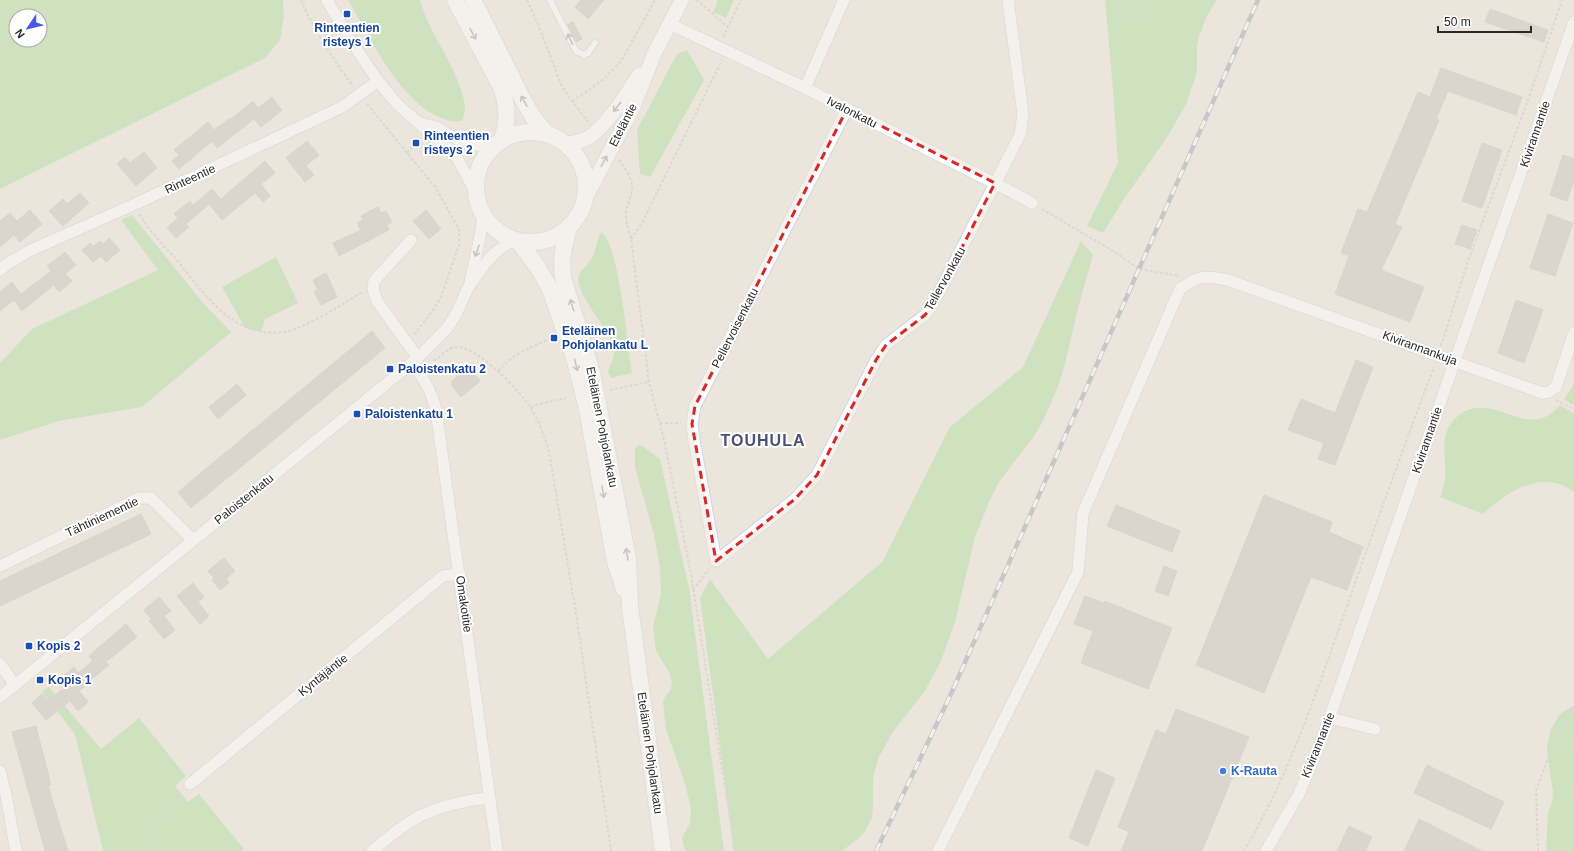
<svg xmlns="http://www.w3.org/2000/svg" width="1574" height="851" font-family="Helvetica,sans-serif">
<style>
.green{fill:#adde9b;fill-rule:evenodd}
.building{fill:#c6c2bb;stroke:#c6c1b6}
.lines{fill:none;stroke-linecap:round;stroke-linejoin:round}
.service-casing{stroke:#d1d3e1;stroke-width:8}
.minor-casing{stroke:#d1d3e1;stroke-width:13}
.tertiary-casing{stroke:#d1d3e1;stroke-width:16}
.secondary-casing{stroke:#d1d3e1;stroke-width:18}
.path{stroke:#c7c7c7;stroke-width:2;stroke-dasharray:3 2;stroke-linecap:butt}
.service{stroke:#fff;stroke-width:5.5}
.minor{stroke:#fff;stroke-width:11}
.tertiary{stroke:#fff;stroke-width:14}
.secondary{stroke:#fff;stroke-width:16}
.rail-casing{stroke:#9fa0b2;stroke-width:4.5}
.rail{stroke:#fff;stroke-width:3;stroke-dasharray:9;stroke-linecap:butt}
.oneway{stroke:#9f9f9f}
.marked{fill:none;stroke:#d62828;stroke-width:3;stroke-dasharray:8 5;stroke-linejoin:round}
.transit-dot{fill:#1a4fb4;stroke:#fff;stroke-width:1.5}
.shop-dot{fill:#3f7fe0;stroke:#fff;stroke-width:1.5}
.labels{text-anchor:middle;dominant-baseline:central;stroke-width:4;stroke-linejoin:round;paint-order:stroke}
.transit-label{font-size:12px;font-weight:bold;fill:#164399;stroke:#fff;text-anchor:start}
.street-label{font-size:12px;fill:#292929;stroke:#fff}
.shop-label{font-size:12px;font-weight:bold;fill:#366cbe;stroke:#fff;text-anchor:start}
.district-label{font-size:16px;font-weight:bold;letter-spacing:1px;fill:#4c5177;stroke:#fff}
</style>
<rect width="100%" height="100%" fill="#ebe5dc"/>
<!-- green -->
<g class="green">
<path d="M0,0H283L284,16L280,40L265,58L0,189ZM16,16H40V40H16Z"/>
<path d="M348,0H420C423,9 426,18 430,26C439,45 476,102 462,120C455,123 449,121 442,118C400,103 370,37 348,0Z"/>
<path d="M718,0H734L726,18L713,12Z"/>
<path d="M1105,0H1217L1208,14L1199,36L1197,46V69L1195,79L1186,104L1168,136L1124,199L1103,233L1087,226L1118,163L1113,89Z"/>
<path d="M687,50L704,80L650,177L640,174L637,130L677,54Z"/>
<path d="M132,215L203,303L231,332L142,407L59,421L0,440V363L32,329L158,270L121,220Z"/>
<path d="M601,232C619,241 628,351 632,373L611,378L608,372C609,365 614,360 614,352C612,328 573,295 579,275C581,269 589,264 592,258C596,250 597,240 601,232Z"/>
<path d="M1081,241L1093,255L1078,308L1065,364L1058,387L1042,423L1034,436L999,482L990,500L975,537L955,622L941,661L925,691L892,733L878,759L873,778V808L872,817L865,831L860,837L842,851H734L700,598L710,579L768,659L883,561L950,427L1023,367Z"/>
<path d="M276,257L298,303L265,319L261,332L245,328L222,287Z"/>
<path d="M1574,384V405L1564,399Z"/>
<path d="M1560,405L1574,414V492C1542,468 1507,492 1483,514L1440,497C1442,492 1444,486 1445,480C1447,457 1437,433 1458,416C1494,387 1526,445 1560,405Z"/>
<path d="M639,445L644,447L660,459L689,588L724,851H685L682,838L690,823L691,808L685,784L666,729L663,702L665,697L671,689L672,681L669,672L656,651L653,627L661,594L660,568L654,535L635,467V448Z"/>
<path d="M49,687L101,749L139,718L186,776L175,786L188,802L199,794L244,849L241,851H103L75,734L42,692Z"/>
<path d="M1574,706V851H1546L1548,812L1552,803L1553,792L1548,760L1547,749L1549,735L1553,725L1561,713Z"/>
</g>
<!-- building -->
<g class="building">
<path d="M581,0H604L588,19L575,7Z"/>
<path d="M1490,9L1548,30L1544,42L1485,22Z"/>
<path d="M573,22L582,39L576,42L567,25Z"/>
<path d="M1441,68L1522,97L1516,115L1448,91L1436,119L1439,120L1395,224L1402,227L1381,270L1424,287L1410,322L1335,294L1349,256L1341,253L1358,209L1367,212L1418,92L1430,97Z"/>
<path d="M272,97L282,110L261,127L254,119L217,148L212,141L179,169L172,161L179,155L174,150L208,122L214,130L230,118L231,119L253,101L258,108Z"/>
<path d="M307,141L319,155L306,166L314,175L305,182L286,158Z"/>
<path d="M1482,143L1502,150L1482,208L1462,201Z"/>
<path d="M144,152L157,168L136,186L117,164L125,157L130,163Z"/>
<path d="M1563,155L1574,159V181L1567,201L1550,195Z"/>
<path d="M265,161L275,173L261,184L270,196L263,202L255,193L222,220L209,204L186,224L189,227L176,238L167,228L178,218L174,214L190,201L193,205L212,189L221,199Z"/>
<path d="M80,193L89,203L63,226L49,211L63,199L67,204Z"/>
<path d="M378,207L381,213L386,211L392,222L387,225L389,230L339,256L333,243L361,230L357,223L363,220L361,216Z"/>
<path d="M30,210L42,224L20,242L14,235L0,247V221L10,213L17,221Z"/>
<path d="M426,210L441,229L429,239L413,221Z"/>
<path d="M1548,214L1573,223L1555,276L1530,268Z"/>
<path d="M1462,225L1477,230L1470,249L1455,244Z"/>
<path d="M109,238L120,250L106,262L101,256L93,262L82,250L90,243L93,247L100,241L103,244Z"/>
<path d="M65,252L76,265L65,274L72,281L59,292L54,285L22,311L14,300L0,311V292L12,282L21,294L51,271L47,266Z"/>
<path d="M326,273L337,297L321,305L314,292L318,290L313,280Z"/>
<path d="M1516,300L1543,310L1524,363L1498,353Z"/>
<path d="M372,331L385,348L191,508L178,492Z"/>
<path d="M1356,360L1373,367L1335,465L1318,459L1324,443L1288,430L1301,399L1335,413Z"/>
<path d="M465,369H471L480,381L461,397L451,385L452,381Z"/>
<path d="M237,384L246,395L218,419L209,407Z"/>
<path d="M1264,495L1332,522L1329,532L1363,547L1347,590L1311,577L1264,693L1196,665Z"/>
<path d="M1116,505L1180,531L1172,552L1107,526Z"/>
<path d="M141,514L151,534L0,606V581Z"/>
<path d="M224,558L235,571L226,579L229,583L220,590L212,580L214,578L208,571Z"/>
<path d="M1164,566L1177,571L1168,596L1155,591Z"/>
<path d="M193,583L204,597L198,602L209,616L200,624L177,596Z"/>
<path d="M1085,596L1104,603L1105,601L1172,628L1148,689L1081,663L1093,631L1074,624Z"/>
<path d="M159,597L171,611L164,616L175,630L164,639L149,621L151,619L144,610Z"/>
<path d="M126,624L137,637L106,662L109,665L87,683L88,684L79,691L88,702L78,711L70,701L46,720L32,703L42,694L48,701L64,688L58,680L74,667L78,673L93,661L89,656Z"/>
<path d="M1176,709L1249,737L1202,851H1121L1129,832L1118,827L1156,730L1166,734Z"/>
<path d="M36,726L51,785L48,786L68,851H45L12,732Z"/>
<path d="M1427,765L1504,802L1491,829L1414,793Z"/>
<path d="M1096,770L1115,778L1088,846L1069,838Z"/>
<path d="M1419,819L1482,851H1404Z"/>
<path d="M1349,826L1372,837L1365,851H1337Z"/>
</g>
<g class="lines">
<!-- service casing -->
<g class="service-casing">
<path id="service" d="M550,0L576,51L584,55L588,53L595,43"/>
</g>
<!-- minor casing -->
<g class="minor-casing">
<g id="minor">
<path d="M327,0L349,38L378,81L397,104L456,156L475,191"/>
<path d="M670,24L805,88L1008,190L1032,203"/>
<path d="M805,88L844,0"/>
<path d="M847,109L695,406L692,424L694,440L716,561L795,499L817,475L876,360L886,345L925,315L934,302L1020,135L1023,114L1008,0"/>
<path d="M420,123L436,127L450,136L464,142L475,145L494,146"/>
<path d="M411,240L374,281L373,289L377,301L418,358"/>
<path d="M0,270L7,264L31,250L133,205L342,107L378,81"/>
<path d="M470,284C474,261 481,239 483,215"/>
<path d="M412,363C424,379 431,390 436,410L497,851"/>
<path d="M0,566L139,498H151L193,540"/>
<path d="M0,664L14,684"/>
<path d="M0,697L418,358L448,327L456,314L469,286L487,261L495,253L512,240"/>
<path d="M1330,718L1375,729"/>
<path d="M0,771L6,795L16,851"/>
<path d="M190,784L443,576L460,574"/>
<path d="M372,851C387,839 402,825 420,816C441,806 467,800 490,798"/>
<path d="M938,851L1078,572L1083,513L1180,289C1200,274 1205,276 1228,280L1542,393L1549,392L1556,387L1574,333"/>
<path d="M1266,851L1299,794L1321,742L1574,22"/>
</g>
</g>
<!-- tertiary casing -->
<g class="tertiary-casing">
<g id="tertiary">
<path d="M568,144C576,142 584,141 591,136C611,120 625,96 639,75"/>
<path d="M587,195L632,110L655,52L682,0"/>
</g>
</g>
<!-- secondary casing -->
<g class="secondary-casing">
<g id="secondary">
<path d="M455,0L502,89C508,109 508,120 502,140"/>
<path d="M473,0L522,98L533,117L546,133"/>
<circle cx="531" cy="187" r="55"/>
<path d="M569,227L564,247L562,261L563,278L592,372L628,559L630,607L663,851"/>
<path d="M519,242L539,269L550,289L574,357L586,404L615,561L624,589"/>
</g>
</g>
<!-- path -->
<g class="path">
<path d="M301,0C314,31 333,59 353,86"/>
<path d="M527,0L538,24L562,87L572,101L588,122"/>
<path d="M696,0L702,4L728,27"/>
<path d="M1118,0C1119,10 1126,19 1136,21C1145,15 1146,10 1144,0"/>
<path d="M723,37L741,0"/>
<path d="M572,101C591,89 609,77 623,58L655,0"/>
<path d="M367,104L436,188L459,230V245L441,297L431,313L415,333L416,334"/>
<path d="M407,153L416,143"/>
<path d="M619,160C627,171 635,181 631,195C630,201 627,206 626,211C625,220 629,230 631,239L649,382L665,444L690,569L732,831L734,851"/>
<path d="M1042,209L1118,254L1139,269L1180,276"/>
<path d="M139,214C149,230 163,245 176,259C204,293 233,339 283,332C307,328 341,305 362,292"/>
<path d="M631,239L641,225L722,60"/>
<path d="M1441,346L1468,261L1527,103L1562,0"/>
<path d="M434,359L435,360C441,356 448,348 456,347C477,346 520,391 531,408C539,421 544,436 549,451L577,620L611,851"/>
<path d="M498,371C513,354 532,346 553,338"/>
<path d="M610,390L649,382"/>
<path d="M1556,400L1574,409"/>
<path d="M531,408L536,405L566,398"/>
<path d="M660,423H681"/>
<path d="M693,590L709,569"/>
<path d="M147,851C149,826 166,809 182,792"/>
<path d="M1244,851C1290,774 1317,690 1347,606C1375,526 1404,446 1434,367"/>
<path d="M1538,851L1536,791L1552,747L1574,704"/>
</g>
<!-- service -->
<use href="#service" class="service"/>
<!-- minor -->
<use href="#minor" class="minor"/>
<!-- tertiary -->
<use href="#tertiary" class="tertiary"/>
<!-- secondary -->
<use href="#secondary" class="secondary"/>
<!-- rail casing -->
<g class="rail-casing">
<path id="rail" d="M876,851L951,694L1258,0"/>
</g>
<!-- rail -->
<use href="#rail" class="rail"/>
</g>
<!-- one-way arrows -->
<defs><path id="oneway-shaft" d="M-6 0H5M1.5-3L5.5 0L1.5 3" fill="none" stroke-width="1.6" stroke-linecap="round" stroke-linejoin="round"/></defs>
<g class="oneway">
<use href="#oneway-shaft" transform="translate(473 34) rotate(61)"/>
<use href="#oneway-shaft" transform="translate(570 39) rotate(-116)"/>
<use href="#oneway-shaft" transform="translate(524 101) rotate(-119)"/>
<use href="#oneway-shaft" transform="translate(617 107) rotate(129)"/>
<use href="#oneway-shaft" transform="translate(604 161) rotate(-62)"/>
<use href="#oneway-shaft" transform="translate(477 251) rotate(109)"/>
<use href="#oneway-shaft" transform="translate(572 305) rotate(-107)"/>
<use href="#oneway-shaft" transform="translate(576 365) rotate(76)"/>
<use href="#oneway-shaft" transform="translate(603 492) rotate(80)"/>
<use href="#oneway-shaft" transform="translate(627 554) rotate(-99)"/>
</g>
<!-- marked area -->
<path d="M0 0H1574V851H0ZM847,109L995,183L934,302L925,315L886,345L876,360L817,475L795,499L716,561L692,424L695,406Z" fill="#ebe5dc" fill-opacity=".55" fill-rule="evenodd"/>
<path class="marked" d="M847,109L995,183L934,302L925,315L886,345L876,360L817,475L795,499L716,561L692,424L695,406Z"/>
<!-- markers -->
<g class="transit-dot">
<rect x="343" y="10" width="8" height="8" rx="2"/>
<rect x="412" y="139" width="8" height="8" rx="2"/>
<rect x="550" y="334" width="8" height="8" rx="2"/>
<rect x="386" y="365" width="8" height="8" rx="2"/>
<rect x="353" y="410" width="8" height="8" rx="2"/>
<rect x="25" y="642" width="8" height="8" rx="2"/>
<rect x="36" y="676" width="8" height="8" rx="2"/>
</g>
<circle class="shop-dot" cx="1223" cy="771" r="4"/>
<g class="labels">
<!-- transit labels -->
<g class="transit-label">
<text x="347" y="28" text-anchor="middle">Rinteentien<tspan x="347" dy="14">risteys 1</tspan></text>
<text x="424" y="136">Rinteentien<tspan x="424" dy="14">risteys 2</tspan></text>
<text x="562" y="331">Eteläinen<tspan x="562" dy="14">Pohjolankatu L</tspan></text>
<text x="398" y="369">Paloistenkatu 2</text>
<text x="365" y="414">Paloistenkatu 1</text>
<text x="37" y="646">Kopis 2</text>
<text x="48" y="680">Kopis 1</text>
</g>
<!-- street labels -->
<g class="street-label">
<text transform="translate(852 112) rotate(27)">Ivalonkatu</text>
<text transform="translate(623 125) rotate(-63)">Eteläntie</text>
<text transform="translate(1535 134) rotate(-71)">Kivirannantie</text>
<text transform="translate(190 179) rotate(-25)">Rinteentie</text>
<text transform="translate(945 279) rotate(-61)">Tellervonkatu</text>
<text transform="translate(735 328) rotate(-63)">Pellervoisenkatu</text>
<text transform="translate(1420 348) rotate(20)">Kivirannankuja</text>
<text transform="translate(602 427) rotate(79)">Eteläinen Pohjolankatu</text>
<text transform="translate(1427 440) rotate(-71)">Kivirannantie</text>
<text transform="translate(244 499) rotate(-39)">Paloistenkatu</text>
<text transform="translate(102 517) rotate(-25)">Tähtiniementie</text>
<text transform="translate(464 604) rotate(82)">Omakotitie</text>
<text transform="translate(323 675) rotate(-39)">Kyntäjäntie</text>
<text transform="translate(1318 745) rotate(-68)">Kivirannantie</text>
<text transform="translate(650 753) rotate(82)">Eteläinen Pohjolankatu</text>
</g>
<!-- shop labels -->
<g class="shop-label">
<text x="1231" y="771">K-Rauta</text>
</g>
<!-- district labels -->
<g class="district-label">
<text x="763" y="440">TOUHULA</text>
</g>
</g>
<!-- north arrow -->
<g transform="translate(28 28) rotate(235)"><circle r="19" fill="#ffffff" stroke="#a9a9a9"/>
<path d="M0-3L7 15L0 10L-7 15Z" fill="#4557ee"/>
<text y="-6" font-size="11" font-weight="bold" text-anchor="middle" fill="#292929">N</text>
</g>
<!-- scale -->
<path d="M1438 26v6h93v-6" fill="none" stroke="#292929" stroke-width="2"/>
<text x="1444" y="26" font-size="12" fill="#292929" stroke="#ffffff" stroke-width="3" paint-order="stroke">50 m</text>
</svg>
